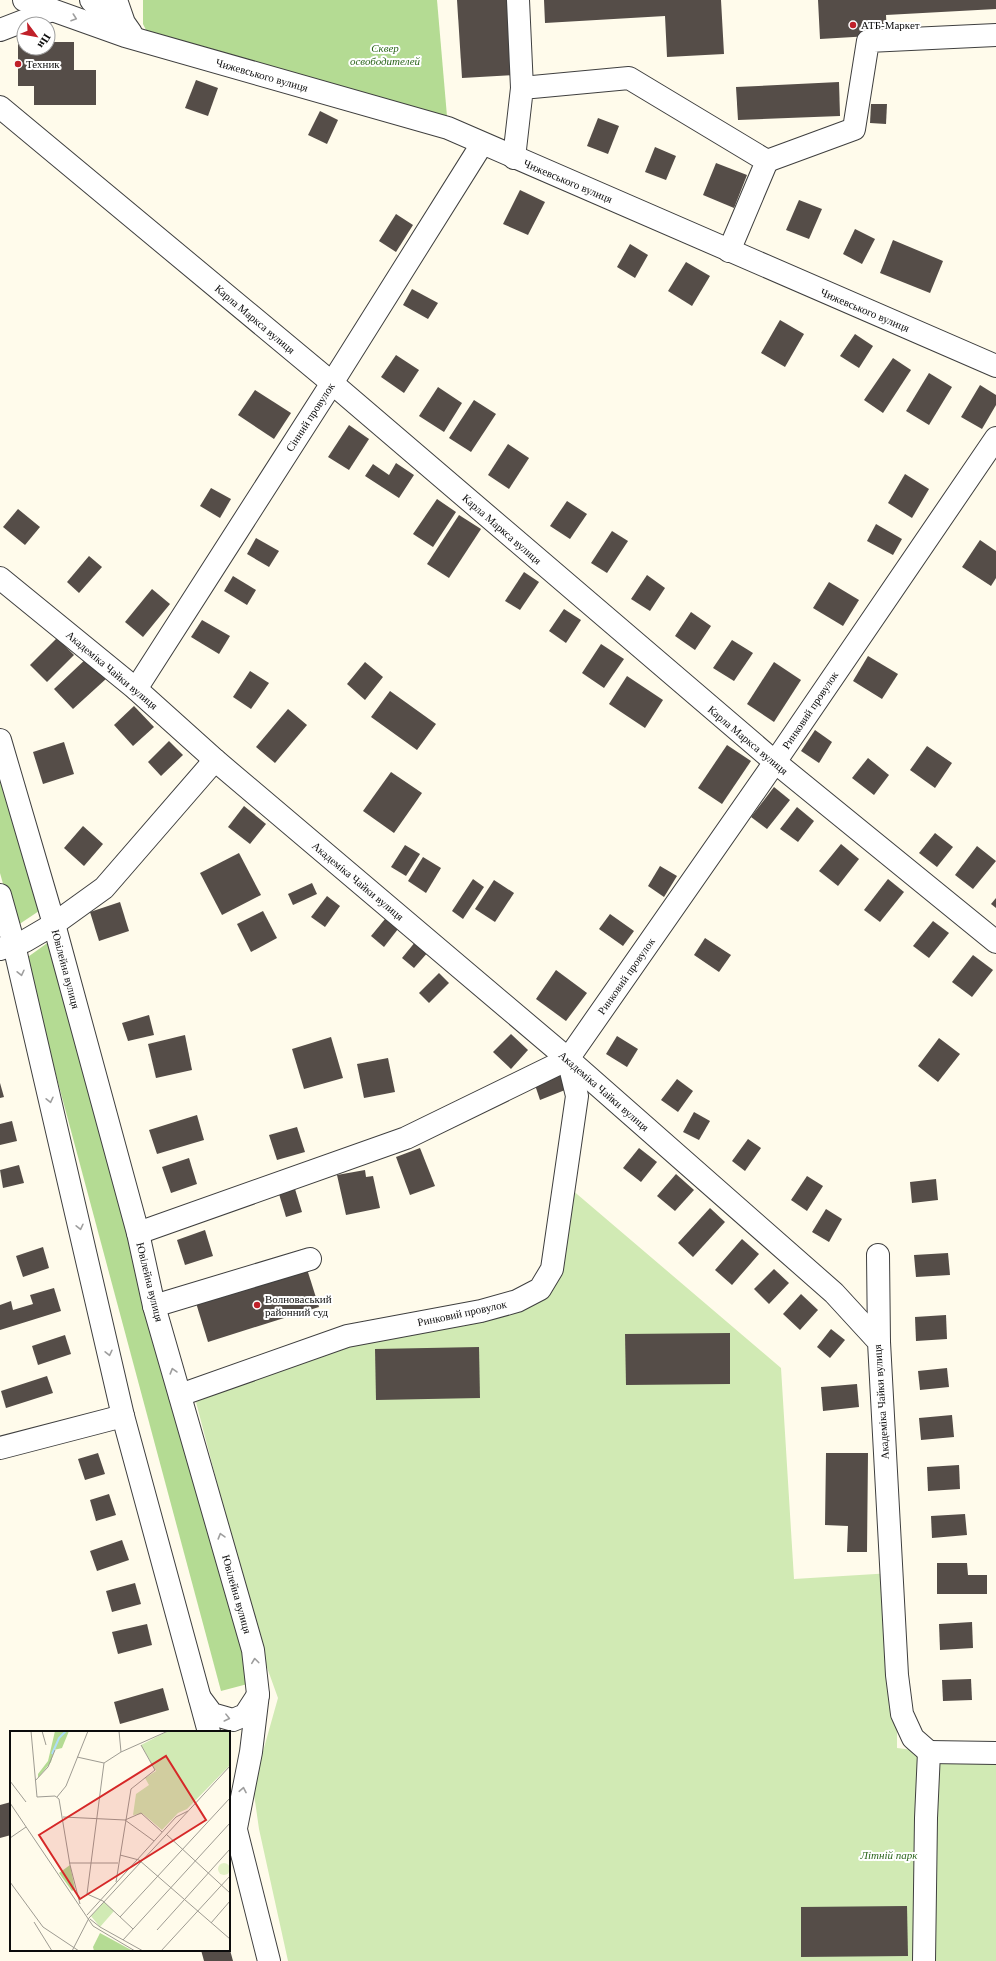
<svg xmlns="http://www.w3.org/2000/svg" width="996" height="1961" font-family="'Times New Roman',serif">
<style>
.green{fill:#d1eab4}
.forest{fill:#b4db93}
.building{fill:#554d48}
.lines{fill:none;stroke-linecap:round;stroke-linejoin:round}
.minor-casing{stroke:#3f3f3f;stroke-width:24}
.minor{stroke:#fff;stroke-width:22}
.oneway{stroke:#9e9e9e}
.poi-dot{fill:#c02029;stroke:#fff;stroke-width:1.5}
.labels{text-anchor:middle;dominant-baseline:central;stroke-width:4;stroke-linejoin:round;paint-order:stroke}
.poi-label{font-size:11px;fill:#0c0c0c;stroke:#fff;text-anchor:start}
.park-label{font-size:11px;font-style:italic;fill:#2b651b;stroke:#fff}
.street-label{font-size:11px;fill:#0c0c0c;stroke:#fff}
.inset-river{fill:none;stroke:#aeddf8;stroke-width:2}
.inset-road{fill:none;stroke:#9e9b92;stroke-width:1}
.view{fill:#d62828;fill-opacity:0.15;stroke:#d62828;stroke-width:2}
.inset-edge{fill:none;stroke:#0c0c0c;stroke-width:2}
</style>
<rect width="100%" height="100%" fill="#fffbeb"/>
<!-- green -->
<path class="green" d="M564,1183L781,1368L794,1579L892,1573L897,1675V1748L929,1752L996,1753V1961H288L259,1829L253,1787L278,1698L260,1648L196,1402L347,1336L540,1289Z"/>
<!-- forest -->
<g class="forest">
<path d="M143,0H437L448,128L147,32L143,24Z"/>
<path d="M0,761L42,909L15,927L0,873Z"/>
<path d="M53,939L259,1681L221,1691L25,959Z"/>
</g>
<!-- building -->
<g class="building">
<path d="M457,0H512L516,75L462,78Z"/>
<path d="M544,0H721L724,54L667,57L665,16L545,23Z"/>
<path d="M818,0H996V9L886,15L887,35L820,39Z"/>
<path d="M18,42H24V48H48V42H74V70H96V105H34V86H18Z"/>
<path d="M196,80L218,88L208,116L185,108Z"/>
<path d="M839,82L840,116L738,120L736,87Z"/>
<path d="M871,104H887L886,124L870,123Z"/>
<path d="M320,111L338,120L327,144L308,135Z"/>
<path d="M598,118L619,126L608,154L587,146Z"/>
<path d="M655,147L676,156L666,180L645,172Z"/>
<path d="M716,163L747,175L734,208L703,195Z"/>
<path d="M520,190L545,202L528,235L503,224Z"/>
<path d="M799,200L822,209L809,239L786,230Z"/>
<path d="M396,214L413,225L396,252L379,241Z"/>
<path d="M855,229L875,239L862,264L843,254Z"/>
<path d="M893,240L943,261L930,293L880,273Z"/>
<path d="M630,244L648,255L635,278L617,267Z"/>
<path d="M686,262L710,276L692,306L668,291Z"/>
<path d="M412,289L438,303L428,319L403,305Z"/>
<path d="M780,320L804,334L785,367L761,353Z"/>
<path d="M855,334L873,346L859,368L840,356Z"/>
<path d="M396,355L419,370L404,393L381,377Z"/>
<path d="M893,358L911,370L883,413L864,400Z"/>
<path d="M929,373L952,387L929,425L906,411Z"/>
<path d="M980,385L996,395V405L982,429L961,417Z"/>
<path d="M438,387L462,403L444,432L419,416Z"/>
<path d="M255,390L291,413L274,439L238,415Z"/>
<path d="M474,400L496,414L471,452L449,438Z"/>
<path d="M349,425L369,439L349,470L328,457Z"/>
<path d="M508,444L529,458L509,489L488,475Z"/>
<path d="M396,463L414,475L399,498L365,476L373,464L389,475Z"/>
<path d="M905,474L929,489L912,518L888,503Z"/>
<path d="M211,488L231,499L220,518L200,506Z"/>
<path d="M437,499L456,512L433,547L413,534Z"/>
<path d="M567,501L587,514L570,539L550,526Z"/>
<path d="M18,509L40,527L25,545L3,527Z"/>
<path d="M459,515L481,529L449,578L427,564Z"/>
<path d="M876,524L902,539L893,555L867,541Z"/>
<path d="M612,531L628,541L607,573L591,563Z"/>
<path d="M256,538L279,551L269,567L247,554Z"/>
<path d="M980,540L996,551V578L991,586L962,567Z"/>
<path d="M89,556L102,567L79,593L67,582Z"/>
<path d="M524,572L539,582L520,610L505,601Z"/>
<path d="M647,575L665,588L650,611L631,599Z"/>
<path d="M233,576L256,590L247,605L224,591Z"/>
<path d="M829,582L859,600L843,626L813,608Z"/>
<path d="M152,589L170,604L143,637L125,622Z"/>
<path d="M564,609L581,620L566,643L549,631Z"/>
<path d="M691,612L711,626L695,650L675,636Z"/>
<path d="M202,620L230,636L219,654L191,637Z"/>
<path d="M57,638L74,655L47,682L30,665Z"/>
<path d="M732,640L753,653L734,681L713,668Z"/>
<path d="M601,644L624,659L604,688L582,673Z"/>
<path d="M868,656L898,674L882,699L853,681Z"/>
<path d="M88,657L107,678L73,709L54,689Z"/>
<path d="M365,662L383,677L365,700L347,684Z"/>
<path d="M774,662L801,680L774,722L747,704Z"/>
<path d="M250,671L269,683L251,709L233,697Z"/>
<path d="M627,676L663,700L645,728L609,704Z"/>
<path d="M390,691L436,724L417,750L371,717Z"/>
<path d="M134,706L154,727L133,746L114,725Z"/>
<path d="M288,709L307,725L275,763L256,747Z"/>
<path d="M815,730L832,742L819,763L801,751Z"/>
<path d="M169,741L183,755L161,776L148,762Z"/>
<path d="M64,742L74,774L43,784L33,752Z"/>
<path d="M727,745L751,761L722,804L698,788Z"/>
<path d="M927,746L952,763L935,788L910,770Z"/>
<path d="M868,758L889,775L874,795L852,778Z"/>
<path d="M391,772L422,793L394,833L363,811Z"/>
<path d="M774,787L790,800L767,829L751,817Z"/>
<path d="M244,806L266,824L250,844L228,827Z"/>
<path d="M797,807L814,821L798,842L780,829Z"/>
<path d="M83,826L103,844L84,866L64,848Z"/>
<path d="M935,833L953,847L937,867L919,853Z"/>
<path d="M841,844L859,859L838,886L819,871Z"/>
<path d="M405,845L420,854L406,876L391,867Z"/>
<path d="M977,846L996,861L973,889L955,875Z"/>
<path d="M239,853L261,895L222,915L200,873Z"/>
<path d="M423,857L441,868L426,893L408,881Z"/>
<path d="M660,866L677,876L664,897L648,886Z"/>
<path d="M473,879L484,887L463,919L452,911Z"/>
<path d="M888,879L904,892L880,922L864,910Z"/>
<path d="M494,880L514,893L495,922L475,909Z"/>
<path d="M312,883L317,894L293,905L288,894Z"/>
<path d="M327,896L340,906L325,927L311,917Z"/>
<path d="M996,898V908L991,904Z"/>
<path d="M120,902L129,931L99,941L90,912Z"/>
<path d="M263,911L277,938L251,952L237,924Z"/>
<path d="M610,914L634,931L623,946L599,929Z"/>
<path d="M385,919L398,929L384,947L371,936Z"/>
<path d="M933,921L949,933L929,958L913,946Z"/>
<path d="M705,938L731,955L719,972L694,955Z"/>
<path d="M416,941L429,951L414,968L402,958Z"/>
<path d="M973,955L993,970L972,997L952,982Z"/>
<path d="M556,970L587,993L566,1021L536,999Z"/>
<path d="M439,973L449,983L429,1003L419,993Z"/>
<path d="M149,1015L154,1035L128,1041L122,1023Z"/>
<path d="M511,1034L528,1050L511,1069L493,1052Z"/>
<path d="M185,1035L192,1070L156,1078L148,1044Z"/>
<path d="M617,1036L638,1049L627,1067L606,1054Z"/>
<path d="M331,1037L343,1078L304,1089L292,1049Z"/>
<path d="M939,1038L960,1054L938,1082L918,1066Z"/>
<path d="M388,1058L395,1092L364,1098L357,1064Z"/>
<path d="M559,1072L565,1090L540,1100L534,1082Z"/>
<path d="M677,1079L693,1091L678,1112L661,1100Z"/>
<path d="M0,1083L4,1097L0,1098Z"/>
<path d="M694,1112L710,1121L699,1140L683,1132Z"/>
<path d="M197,1115L204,1140L157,1154L149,1130Z"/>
<path d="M12,1121L17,1141L0,1145V1124Z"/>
<path d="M297,1127L305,1152L277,1160L269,1135Z"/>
<path d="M748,1139L761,1148L745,1171L732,1161Z"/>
<path d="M420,1148L435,1186L410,1195L396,1157Z"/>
<path d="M639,1148L657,1162L641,1182L623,1168Z"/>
<path d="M189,1158L197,1184L171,1193L162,1167Z"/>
<path d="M19,1165L24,1183L3,1188L0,1170Z"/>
<path d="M365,1170L366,1177L373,1176L380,1208L346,1215L337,1175Z"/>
<path d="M676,1174L694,1190L675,1211L657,1196Z"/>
<path d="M807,1176L823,1186L807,1211L791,1200Z"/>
<path d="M936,1179L938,1200L912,1203L910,1182Z"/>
<path d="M295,1189L302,1212L286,1217L279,1194Z"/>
<path d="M710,1208L725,1222L693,1257L678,1243Z"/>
<path d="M826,1209L842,1219L829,1242L812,1232Z"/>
<path d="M205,1230L213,1256L185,1265L177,1240Z"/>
<path d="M742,1239L759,1254L732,1285L715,1270Z"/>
<path d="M43,1247L49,1268L23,1277L16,1256Z"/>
<path d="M948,1253L950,1275L916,1277L914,1255Z"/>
<path d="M307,1269L319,1307L208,1342L196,1303Z"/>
<path d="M774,1269L789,1283L769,1304L754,1289Z"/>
<path d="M54,1288L61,1311L0,1330V1305L11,1301L13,1310L33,1304L30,1295Z"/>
<path d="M801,1294L818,1310L800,1330L783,1314Z"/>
<path d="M946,1315L947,1339L916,1341L915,1317Z"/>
<path d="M831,1329L845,1340L830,1358L817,1347Z"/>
<path d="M730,1333V1384L626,1385L625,1334Z"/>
<path d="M65,1335L71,1354L38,1365L32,1346Z"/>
<path d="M479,1347L480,1398L376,1400L375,1349Z"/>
<path d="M947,1368L949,1387L920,1390L918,1371Z"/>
<path d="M47,1376L53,1393L6,1408L1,1391Z"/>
<path d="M857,1384L859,1407L823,1411L821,1387Z"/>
<path d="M952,1415L954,1437L921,1440L919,1418Z"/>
<path d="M98,1453L105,1474L85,1480L78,1459Z"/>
<path d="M826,1453H868L867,1552H847L848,1526L825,1525Z"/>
<path d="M959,1465L960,1489L928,1491L927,1467Z"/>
<path d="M109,1494L116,1515L96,1521L90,1500Z"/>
<path d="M965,1514L967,1535L932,1538L931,1516Z"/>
<path d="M122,1540L129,1560L97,1571L90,1551Z"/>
<path d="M937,1563H967L968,1575H987V1594H937Z"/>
<path d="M135,1583L141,1604L112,1612L106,1591Z"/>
<path d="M972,1622L973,1648L940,1650L939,1624Z"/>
<path d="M147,1624L152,1645L118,1654L112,1632Z"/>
<path d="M971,1679L972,1700L943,1701L942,1680Z"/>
<path d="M163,1688L169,1710L120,1724L114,1702Z"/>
<path d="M11,1802V1835L0,1838V1805Z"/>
<path d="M907,1906L908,1956L801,1957V1907Z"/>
<path d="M201,1950H230L233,1961H204Z"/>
</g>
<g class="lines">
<!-- minor casing -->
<g class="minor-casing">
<g id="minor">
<path d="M24,0L125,36L448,128L996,366"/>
<path d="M91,0L122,32"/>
<path d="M116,0L124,23L131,33"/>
<path d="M518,0L522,88"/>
<path d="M0,30L52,10"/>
<path d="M0,107L332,383L775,762L996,942"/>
<path d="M514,158L522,88L629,78L767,161L729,251"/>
<path d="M767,161L854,129L868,41L996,35"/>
<path d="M0,578L136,689L215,760L568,1059L834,1293L879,1342L897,1675L902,1714L913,1738L929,1752"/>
<path d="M136,689L332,383L482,144"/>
<path d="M0,740L54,924L138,1233L154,1306L253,1650L258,1694L251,1752L236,1828"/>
<path d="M0,895L14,945L123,1416L209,1732"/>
<path d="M0,949L25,941L54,924L104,888L215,760"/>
<path d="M138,1233L406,1138L568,1059L775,762L996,438"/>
<path d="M878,1255L879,1342"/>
<path d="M154,1306L310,1259"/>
<path d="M180,1395L347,1336L481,1311L517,1301L540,1289L552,1269L577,1096L568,1059"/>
<path d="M0,1448L123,1416"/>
<path d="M200,1698L212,1714L233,1720L245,1715L258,1695"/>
<path d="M929,1752L996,1753"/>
<path d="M232,1814L269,1961"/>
<path d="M924,1961L926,1818L929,1752"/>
</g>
</g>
<!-- minor -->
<use href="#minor" class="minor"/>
</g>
<!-- one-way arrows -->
<defs><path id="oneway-chevron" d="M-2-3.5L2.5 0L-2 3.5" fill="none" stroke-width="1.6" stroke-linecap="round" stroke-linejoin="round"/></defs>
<g class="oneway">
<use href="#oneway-chevron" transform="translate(74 18) rotate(19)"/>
<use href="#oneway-chevron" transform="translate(21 973) rotate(77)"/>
<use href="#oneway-chevron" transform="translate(50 1100) rotate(77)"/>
<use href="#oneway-chevron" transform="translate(80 1227) rotate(77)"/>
<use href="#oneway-chevron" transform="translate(109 1353) rotate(77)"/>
<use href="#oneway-chevron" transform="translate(173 1371) rotate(-106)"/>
<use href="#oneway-chevron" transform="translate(221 1536) rotate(-106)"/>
<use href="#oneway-chevron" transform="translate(255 1661) rotate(-97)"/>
<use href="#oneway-chevron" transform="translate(227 1718) rotate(14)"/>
<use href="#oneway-chevron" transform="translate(243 1790) rotate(-79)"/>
</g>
<!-- markers -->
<g class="poi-dot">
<circle cx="853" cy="25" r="4"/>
<circle cx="18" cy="64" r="4"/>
<circle cx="257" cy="1305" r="4"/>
</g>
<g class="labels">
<!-- poi labels -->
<g class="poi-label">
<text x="861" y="25">АТБ-Маркет</text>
<text x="26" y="64">Техник</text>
<text x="265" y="1299">Волноваський<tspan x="265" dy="13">районний суд</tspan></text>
</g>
<!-- park labels -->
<g class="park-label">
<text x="385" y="48">Сквер<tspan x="385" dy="13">освободителей</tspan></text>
<text x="889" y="1855">Літній парк</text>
</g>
<!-- street labels -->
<g class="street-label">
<text transform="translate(262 75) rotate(16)">Чижевського вулиця</text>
<text transform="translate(568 181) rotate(23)">Чижевського вулиця</text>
<text transform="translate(865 310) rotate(23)">Чижевського вулиця</text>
<text transform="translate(255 319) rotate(40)">Карла Маркса вулиця</text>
<text transform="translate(310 417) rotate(-57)">Сінний провулок</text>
<text transform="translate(502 529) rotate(41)">Карла Маркса вулиця</text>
<text transform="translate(112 670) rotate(40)">Академіка Чайки вулиця</text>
<text transform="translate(810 710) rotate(-56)">Ринковий провулок</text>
<text transform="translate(748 740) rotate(40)">Карла Маркса вулиця</text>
<text transform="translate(358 881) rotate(40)">Академіка Чайки вулиця</text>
<text transform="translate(66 969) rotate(75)">Ювілейна вулиця</text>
<text transform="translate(626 976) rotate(-55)">Ринковий провулок</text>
<text transform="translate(604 1091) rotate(41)">Академіка Чайки вулиця</text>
<text transform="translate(150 1282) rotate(76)">Ювілейна вулиця</text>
<text transform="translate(462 1313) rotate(-12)">Ринковий провулок</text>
<text transform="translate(881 1402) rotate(-94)">Академіка Чайки вулиця</text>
<text transform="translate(237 1594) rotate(74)">Ювілейна вулиця</text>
</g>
</g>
<!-- overview -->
<g transform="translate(10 1731)">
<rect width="220" height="220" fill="#fffbeb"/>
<path d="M158,0H220V34L177,78L168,82L152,99L133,83L123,84L126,63L139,54L135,47L146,40L131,14ZM94,171L104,180L90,196L81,185Z" fill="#d1eab4"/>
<path d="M45,0H59L52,17L44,19L41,31L28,47V43L38,30ZM60,134L65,158L62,160L49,142ZM90,202L123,220H84L83,216Z" fill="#b4db93"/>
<path d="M208 138a6 6 0 1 1 12 0a6 6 0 1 1-12 0Z" fill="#e3f1c6"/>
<path class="inset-river" d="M42,23L49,7L56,0"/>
<path class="inset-road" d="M21,0L27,66L45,65L49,68L60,134L70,173M32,0L36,14M109,0L111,21M67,26L94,32M0,50L16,71M25,50L38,36L45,19M47,66L56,55L78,0M0,72L83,195L125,220M53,86L115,89L144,110M115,89L131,82L152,101M156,103L220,162M0,107L16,96M110,124L129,129L220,208M59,132H108M0,151L33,196L69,220M106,151L121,58L145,39L131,14M77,184L166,86L178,80M110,186L220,67M80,188L90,196L133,220M24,191L42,220M201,192L220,170M123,198L93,170L77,163L94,32L111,21L158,0M147,199L220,118M113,209L220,92M62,220L79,187L220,35M151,220L220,145"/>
<path class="view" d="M156,25L196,89L70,168L29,104Z"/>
<rect width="220" height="220" class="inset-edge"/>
</g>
<!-- north arrow -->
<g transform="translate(36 36) rotate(122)"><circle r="19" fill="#ffffff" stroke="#9e9e9e"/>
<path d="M0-3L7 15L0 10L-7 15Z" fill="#c02029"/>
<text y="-6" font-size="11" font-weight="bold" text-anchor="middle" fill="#0c0c0c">Пн</text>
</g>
</svg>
